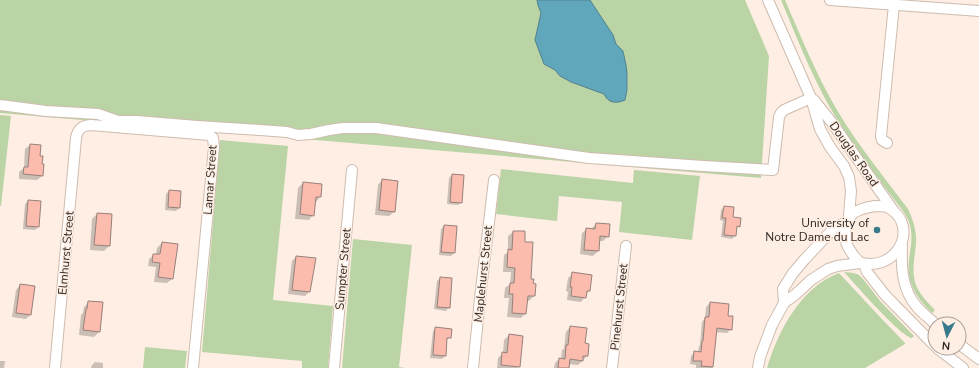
<svg xmlns="http://www.w3.org/2000/svg" width="979" height="368" font-family="'Nunito Sans',sans-serif">
<style>
.green{fill:#bad4a6}
.water{fill:#60a7bb;stroke:#51818d}
.shadow{fill:#0003}
.building{fill:#fbbbad;stroke:#97817c}
.lines{fill:none;stroke-linecap:round;stroke-linejoin:round}
.minor-casing{stroke:#cebcae;stroke-width:12}
.minor{stroke:#fff;stroke-width:10}
.poi-dot{fill:#377a8b;stroke:#feeee3;stroke-width:1.5}
.labels{text-anchor:middle;dominant-baseline:central;stroke-width:3;stroke-linejoin:round;paint-order:stroke}
.street-label{font-size:12px;fill:#2e2722;stroke:#feeee3}
.poi-label{font-size:12px;fill:#2e2722;stroke:#feeee3;text-anchor:end}
</style>
<rect width="100%" height="100%" fill="#feeee3"/>
<!-- green -->
<g class="green">
<path d="M0,0H745L769,56L761,178L0,113Z"/>
<path d="M781,0H785C802,39 818,79 840,115C860,148 885,178 908,209C912,217 915,226 916,236C917,255 908,273 919,291C923,298 929,304 935,310L932,313C916,298 906,282 909,260C911,242 915,231 905,214C882,183 857,152 837,119C814,83 798,40 781,0Z"/>
<path d="M0,115L11,116L1,206H0Z"/>
<path d="M220,140L288,146L273,300L333,306L328,368H302V361L202,352Z"/>
<path d="M501,169L633,183L634,170L700,176L692,240L619,232L622,202L559,196L557,221L496,214Z"/>
<path d="M353,239L412,245L399,367L405,368H342Z"/>
<path d="M844,272L854,273L859,275L863,279L881,302L914,336L912,338C900,336 855,284 844,272Z"/>
<path d="M839,273L880,317L905,343V344L865,368H767C778,331 801,287 839,273Z"/>
<path d="M145,347L187,351L185,368H143Z"/>
</g>
<!-- water -->
<path class="water" d="M537,0H590L613,35L616,44L623,51L626,65L627,73V90L625,100C616,104 608,103 604,94L571,82L560,76L555,70L544,64L535,40L541,13L538,5Z"/>
<!-- shadow -->
<g class="shadow">
<path d="M30,145L39,157L42,176L37,180L19,179V172L24,168L25,149Z"/>
<path d="M452,175L461,202L458,205L447,204L449,178Z"/>
<path d="M382,180L394,212L389,216L375,215L378,185Z"/>
<path d="M303,183L320,197L316,202L315,201L313,215L309,220L295,219L298,188Z"/>
<path d="M169,191L179,208L176,211L165,210L166,194Z"/>
<path d="M28,201L40,202L38,227L35,230L23,229L25,204Z"/>
<path d="M724,207L739,226L736,229L735,236L732,239L721,237L723,221L720,220L721,210Z"/>
<path d="M97,214L111,215L109,246L104,251L90,250L92,219Z"/>
<path d="M596,224L608,236L603,241H599L598,251L593,256L580,254L582,233L587,229H591Z"/>
<path d="M444,226L456,227L454,253L451,256L439,255L441,229Z"/>
<path d="M513,232L524,243L530,280L534,296L529,301L527,300L525,314L521,318L507,317L509,298H504L505,288L510,284L511,272H503L504,255L508,252V236Z"/>
<path d="M162,243L172,279L167,283L154,282L156,267L148,266L149,259L154,255H156L157,248Z"/>
<path d="M296,257L309,292L305,296L288,294L292,261Z"/>
<path d="M573,274L591,276L589,291L586,294L585,297L581,302L567,300L568,292L566,291L568,278Z"/>
<path d="M440,278L449,307L446,311L434,309L437,281Z"/>
<path d="M20,285L31,314L26,319L12,317L16,290Z"/>
<path d="M89,302L99,332L94,337L79,335L81,315L83,313L84,307Z"/>
<path d="M710,303L727,317L731,329L727,333L715,332L712,368H696V365L690,364L691,356L695,352L698,353L699,346L700,345L702,322L705,318L706,307Z"/>
<path d="M570,327L587,356L578,365L568,364V368H554L555,363L559,359H561L562,350L564,349L566,332Z"/>
<path d="M436,328L450,337L446,340L445,356L442,359L430,358L433,331Z"/>
<path d="M509,335L519,366L517,368H497L498,358L503,353L504,340Z"/>
<path d="M0,361H5L4,368H0Z"/>
<path d="M95,362L103,363V368H91L92,365Z"/>
</g>
<!-- building -->
<g class="building">
<path d="M30,144L41,145L40,156H43L42,164H44L43,176L23,174L24,167H28Z"/>
<path d="M452,174L464,175L462,203L450,202Z"/>
<path d="M382,179L398,181L395,212L379,210Z"/>
<path d="M303,182L322,184L321,197H316L314,216L300,214Z"/>
<path d="M169,190L181,191L180,208L168,207Z"/>
<path d="M28,200L41,201L39,227L26,226Z"/>
<path d="M724,206L734,207L733,217L741,218L740,227L737,226L736,236L724,235L726,218H722Z"/>
<path d="M97,213L112,214L110,246L94,245Z"/>
<path d="M596,223L610,224L609,237L600,236L599,251L584,250L586,228L595,229Z"/>
<path d="M444,225L457,226L455,253L441,252Z"/>
<path d="M513,231H525V242H533L531,279H534L533,283L536,284L535,296H528L526,314L512,313L513,294H509L510,283H514L515,268L507,267L508,249L512,250Z"/>
<path d="M162,242L178,244L173,279L158,277L160,263L152,262L153,254H160Z"/>
<path d="M296,256L316,258L310,292L292,290Z"/>
<path d="M572,272L592,275L590,291H587L586,298L571,296L572,287H570Z"/>
<path d="M440,277L452,278L450,308L437,307Z"/>
<path d="M20,284L35,286L31,315L16,313Z"/>
<path d="M88,301L103,302L100,332L83,330L86,309H87Z"/>
<path d="M710,302L729,304L728,316H733L732,330L717,328L713,367L701,366L702,361H693L694,351L701,352L702,341H703L705,317H709Z"/>
<path d="M570,326L587,328L585,343L589,344L588,356H583V361L570,359L569,368H558L559,358L565,359L566,345H568Z"/>
<path d="M435,327L452,329L451,338H447L446,356L433,355Z"/>
<path d="M509,334L523,336L520,367L501,365L502,352L507,353Z"/>
</g>
<g class="lines">
<!-- minor casing -->
<g class="minor-casing">
<g id="minor">
<path d="M768,0L811,98L820,129L830,147L844,166L849,177L851,191L849,216"/>
<path d="M830,0L979,11"/>
<path d="M814,100L833,124L893,210"/>
<path d="M0,105L46,111L98,114L118,121H137L197,126L260,130L287,132L298,135L311,134L329,130L343,128H376L589,158L703,166L773,170L779,117L781,113L784,110L811,98"/>
<path d="M887,143L882,140L881,136L894,5"/>
<path d="M875,206C879,206 883,206 887,207C917,222 903,263 871,264C868,264 865,264 862,263C858,262 852,254 850,250C846,245 845,239 845,233C845,213 857,209 875,206Z"/>
<path d="M902,246C901,267 902,290 917,307C922,313 929,318 935,324"/>
<path d="M864,264L867,272L885,295L935,346"/>
<path d="M784,303L783,289L793,273L805,259L834,228L846,222"/>
<path d="M959,344L979,359"/>
<path d="M937,348L963,368"/>
<path d="M55,368L76,138C78,128 82,126 91,125L209,135L213,138L214,147L193,368"/>
<path d="M334,368L352,170"/>
<path d="M473,368L480,298L494,180"/>
<path d="M612,368L626,246"/>
<path d="M758,368L760,357L772,325L784,303L796,294L811,280L828,269L837,266L860,263"/>
</g>
</g>
<!-- minor -->
<use href="#minor" class="minor"/>
</g>
<!-- markers -->
<circle class="poi-dot" cx="877" cy="230" r="4"/>
<g class="labels">
<!-- street labels -->
<g class="street-label">
<text transform="translate(854 154) rotate(55)">Douglas Road</text>
<text transform="translate(210 180) rotate(-86)">Lamar Street</text>
<text transform="translate(66 253) rotate(-85)">Elmhurst Street</text>
<text transform="translate(343 269) rotate(-85)">Sumpter Street</text>
<text transform="translate(483 274) rotate(-84)">Maplehurst Street</text>
<text transform="translate(619 307) rotate(-84)">Pinehurst Street</text>
</g>
<!-- poi labels -->
<g class="poi-label">
<text x="869" y="223">University of<tspan x="869" dy="14">Notre Dame du Lac</tspan></text>
</g>
</g>
<!-- north arrow -->
<g transform="translate(947 336) rotate(186)"><circle r="19" fill="#feeee3" stroke="#ab9e96"/>
<path d="M0-3L7 15L0 10L-7 15Z" fill="#377a8b"/>
<text y="-6" font-size="11" font-weight="bold" text-anchor="middle" fill="#2e2722">N</text>
</g>
</svg>
